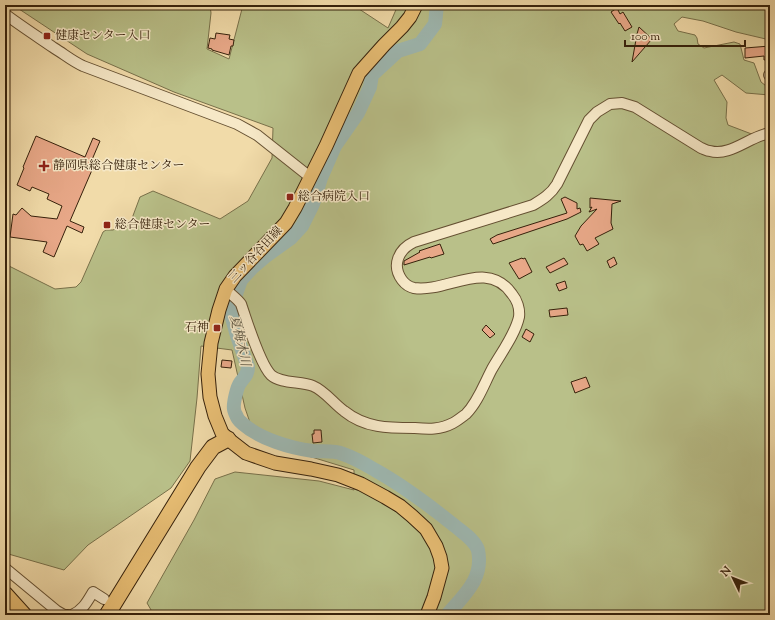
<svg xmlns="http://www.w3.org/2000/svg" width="775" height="620" font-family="'Sorts Mill Goudy','Noto Serif JP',serif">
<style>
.green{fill:#b9c089;stroke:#78704a}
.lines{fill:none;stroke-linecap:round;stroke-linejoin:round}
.river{stroke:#9eb9b3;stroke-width:14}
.building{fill:#e8a888;stroke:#36210b}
.minor-casing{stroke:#655032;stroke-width:12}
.major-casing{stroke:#36210b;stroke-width:15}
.highway-casing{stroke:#36210b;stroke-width:17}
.minor{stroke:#f6e8c7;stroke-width:10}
.major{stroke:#e8be74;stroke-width:13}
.highway{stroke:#e8be74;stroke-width:15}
.poi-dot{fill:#8f2418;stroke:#f6e8c7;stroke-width:1.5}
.labels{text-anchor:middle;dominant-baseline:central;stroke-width:3;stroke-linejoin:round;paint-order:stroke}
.poi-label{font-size:12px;fill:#36210b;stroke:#f6e8c7;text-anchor:start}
.street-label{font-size:12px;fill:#36210b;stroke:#f6e8c7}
.water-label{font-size:13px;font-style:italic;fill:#554f3d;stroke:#f6e8c7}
</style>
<rect width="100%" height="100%" fill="#f1dba9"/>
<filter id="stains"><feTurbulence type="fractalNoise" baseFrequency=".005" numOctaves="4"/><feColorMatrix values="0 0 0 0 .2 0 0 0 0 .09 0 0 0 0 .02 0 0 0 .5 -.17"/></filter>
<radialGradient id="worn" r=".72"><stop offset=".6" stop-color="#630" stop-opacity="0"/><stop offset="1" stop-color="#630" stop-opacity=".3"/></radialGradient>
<!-- green -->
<path class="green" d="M13,5H210L211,13L207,49L229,59L243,5H353L388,28L398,5H770V40L736,32L703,21L682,17L674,24L678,31L695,35L697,38L698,44L704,48L734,42L740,44L744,60L754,63L761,82L770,89V94L769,95L746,93L722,75L714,80L727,102L726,118L728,125L770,141V615H154L147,603L194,520L215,479L235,472L319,481L354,490V470L256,440L245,408L232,350L201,346L197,398L190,461L171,488L88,545L64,570L5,553V264L55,289L76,287L81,282L103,232L106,230H113L131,221L140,197L153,191L220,219L248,201L272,158L273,128L174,92L87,54Z"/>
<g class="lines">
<!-- river -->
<path class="river" d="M437,5L435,24L420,44L398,51L372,75L370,87L358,113L335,146L321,178L313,204L302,226L291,238L266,256L252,268L241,280L237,291L232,308V318L237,336L248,367C248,375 244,377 240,383C237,387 233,404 234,409C234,411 236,415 237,417C238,420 241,422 243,424C260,439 290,448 313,451C323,452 334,450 343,454C355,458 365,464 375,470C404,486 430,506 455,526C462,532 475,540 478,550C484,579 464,595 447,615"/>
</g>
<!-- building -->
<g class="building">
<path d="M617,8L620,14L623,12L632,27L625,31L620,23L619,24L611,12Z"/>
<path d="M639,27L652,39L632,62L637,34Z"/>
<path d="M216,33L230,35L229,39L234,40L233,46H231L229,55L212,50V49L208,48L210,38L215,39Z"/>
<path d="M770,46V59L764,60V56L745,58V48Z"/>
<path d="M36,136L85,157L93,138L100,141L88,169L92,170L70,221L84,227L82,233L67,226L54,257L43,252L47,242L10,237L13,214L16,215L22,208L31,216L57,219L62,206L47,199L49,194L32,187L30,191L17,185L24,168L23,167Z"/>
<path d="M565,197L577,203V209L580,208L581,212L567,219L493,244L490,239L497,235L567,213L561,199Z"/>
<path d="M590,198L621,201L612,204L611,223L613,229L595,238L599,244L587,251L583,244L580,245L575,236L581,226L597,209L589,212L592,207L590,208Z"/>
<path d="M440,244L444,254L431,258L430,257L404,265V261L420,252L419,251Z"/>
<path d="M614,257L617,264L610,268L607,261Z"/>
<path d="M522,258L523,259L525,258L532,272L519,279L509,263Z"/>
<path d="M564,258L568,264L550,273L546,267Z"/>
<path d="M565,281L567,288L559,291L556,284Z"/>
<path d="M567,308L568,315L550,317L549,310Z"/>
<path d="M486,325L495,334L490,338L482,330Z"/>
<path d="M526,329L534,334L530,342L522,337Z"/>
<path d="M222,360L232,361L231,368L221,367Z"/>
<path d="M586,377L590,387L575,393L571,382Z"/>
<path d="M314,430H321L322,442L313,443L312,434H314Z"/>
</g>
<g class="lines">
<!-- minor casing -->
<g class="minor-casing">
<g id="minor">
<path d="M5,14C21,26 38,37 54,48C64,54 72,61 83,66L237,124L257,135L310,177"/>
<path d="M769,75H770"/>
<path d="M226,289C230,294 238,299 241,304C242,307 243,310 244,313C249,328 261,365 271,375C281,384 301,381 313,386C325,391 333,403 344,411C365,428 388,428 414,428C428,429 440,430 453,423C457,421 462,417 466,414C478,402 484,384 492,369C501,353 515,335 519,317C520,309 517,300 512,294C487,258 447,293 414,288C409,287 405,284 402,280C391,265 399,249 414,242L533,205C543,199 551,194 557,184L589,120L597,112L610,104L622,103L635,107L701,148C704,149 707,151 710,151C730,157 750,136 770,133"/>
<path d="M5,568L57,611L64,615H68"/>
<path d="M72,615C83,610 87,602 93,592L104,599"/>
</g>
</g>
<!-- major casing -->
<g class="major-casing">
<path id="major" d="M416,5L410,17L402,27L384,45L359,73L326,146L295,208L286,223L235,276L226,289L219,310L211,343L208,374L210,397L215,416L222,433L228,439L246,453L275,463L311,469L338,475L361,484L385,497L400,506L412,516L426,529L436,546L440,557L442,568L434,597L427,615"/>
</g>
<!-- highway casing -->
<g class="highway-casing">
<g id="highway">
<path d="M5,594L24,615"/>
<path d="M107,615L198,467L213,447L228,439"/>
</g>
</g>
<!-- minor -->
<use href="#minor" class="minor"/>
<!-- major -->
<use href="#major" class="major"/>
<!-- highway -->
<use href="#highway" class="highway"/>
</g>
<!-- markers -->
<g class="poi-dot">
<rect x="43" y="32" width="8" height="8" rx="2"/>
<path d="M42 160h4v4h4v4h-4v4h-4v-4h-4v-4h4z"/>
<rect x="286" y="193" width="8" height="8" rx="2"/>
<rect x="103" y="221" width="8" height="8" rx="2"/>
<rect x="213" y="324" width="8" height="8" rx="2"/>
</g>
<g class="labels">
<!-- poi labels -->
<g class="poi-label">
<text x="55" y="36">健康センター入口</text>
<text x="53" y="166">静岡県総合健康センター</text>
<text x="298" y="197">総合病院入口</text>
<text x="115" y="225">総合健康センター</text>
<text x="209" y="328" text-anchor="end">石神</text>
</g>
<!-- street labels -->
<g class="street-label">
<text transform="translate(256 255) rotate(-47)">三ッ谷谷田線</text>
</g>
<!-- water labels -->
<g class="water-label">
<text transform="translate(239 341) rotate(77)">夏梅木川</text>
</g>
</g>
<!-- margin -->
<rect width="775" height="620" fill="none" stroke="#f1dba9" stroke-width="20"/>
<rect x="6" y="6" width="763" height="608" fill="none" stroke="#36210b" stroke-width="2"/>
<rect x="10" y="10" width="755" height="600" fill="none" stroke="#36210b"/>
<!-- north arrow -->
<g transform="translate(733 578) rotate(313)" stroke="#f6e8c7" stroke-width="3" paint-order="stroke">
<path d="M0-3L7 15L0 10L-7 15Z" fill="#36210b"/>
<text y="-6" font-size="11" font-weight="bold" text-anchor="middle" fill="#36210b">N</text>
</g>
<!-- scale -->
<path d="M625 40v6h120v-6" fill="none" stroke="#36210b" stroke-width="2"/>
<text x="631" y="40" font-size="12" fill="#36210b" stroke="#f6e8c7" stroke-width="3" paint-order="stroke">100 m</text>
<rect width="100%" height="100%" filter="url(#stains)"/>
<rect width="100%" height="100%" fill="url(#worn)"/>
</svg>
